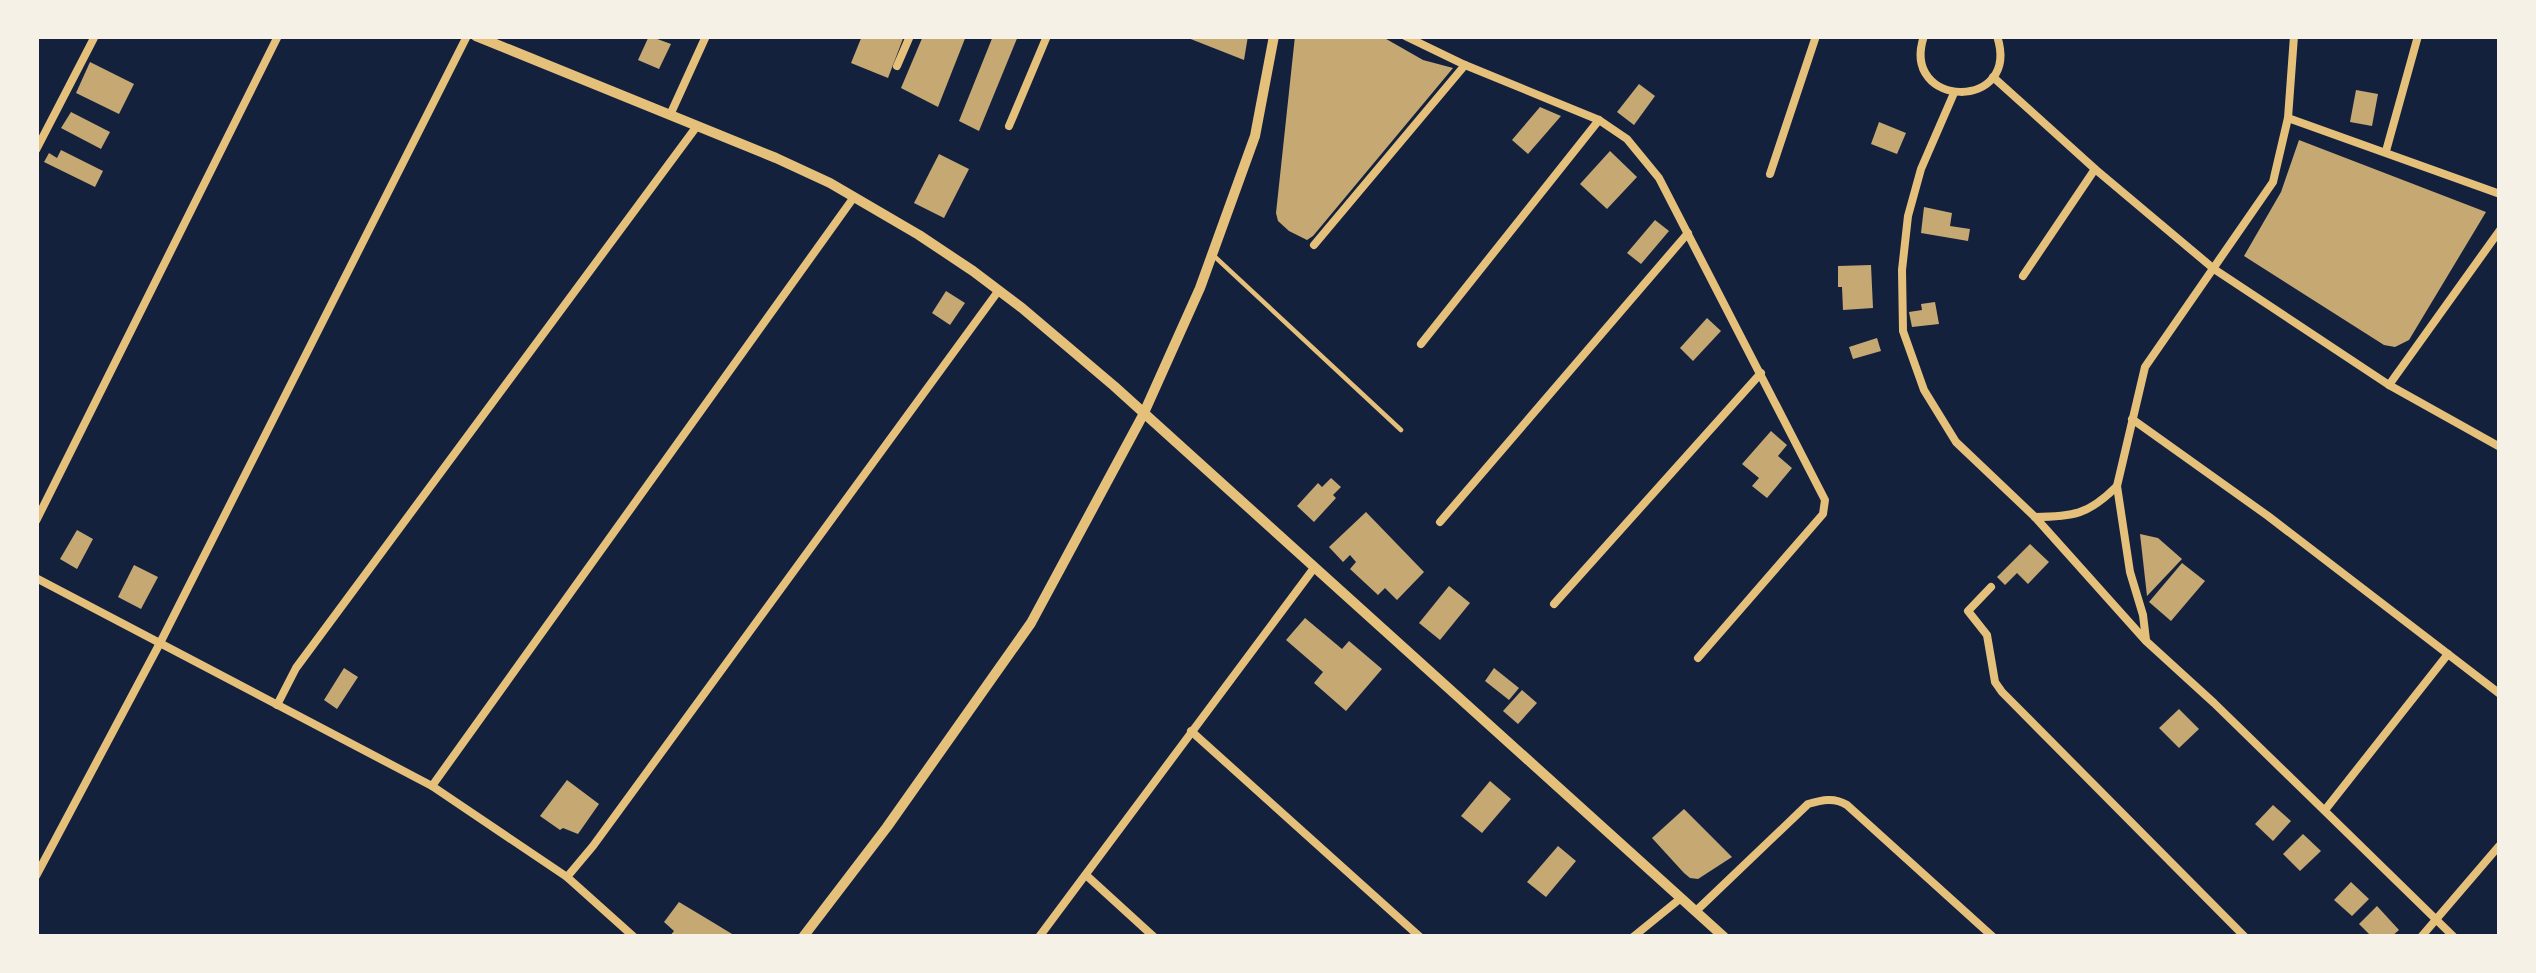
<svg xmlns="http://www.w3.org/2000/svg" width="2536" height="973" font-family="Montserrat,sans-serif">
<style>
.building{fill:#c6a872}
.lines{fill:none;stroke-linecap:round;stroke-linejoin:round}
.service{stroke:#e5c07b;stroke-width:4.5}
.minor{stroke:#e5c07b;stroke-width:8}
.secondary{stroke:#e5c07b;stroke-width:10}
</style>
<rect width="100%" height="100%" fill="#14213d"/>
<!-- building -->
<g class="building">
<path d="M649,36L671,44L659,69L638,60Z"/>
<path d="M862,36H904L888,78L851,63Z"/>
<path d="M923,36H966L938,107L901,88Z"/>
<path d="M993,36H1018L979,131L959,121Z"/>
<path d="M1183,36H1248L1244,60Z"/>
<path d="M1295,36H1381L1423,60L1453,68L1313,236L1307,240L1289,231L1278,221L1276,213Z"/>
<path d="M90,62L134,84L119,114L76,93Z"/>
<path d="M1639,84L1655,96L1634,125L1617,112Z"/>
<path d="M2356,90L2378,94L2372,126L2350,122Z"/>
<path d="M1540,107L1561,116L1528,154L1512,140Z"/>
<path d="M71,112L110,132L101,149L61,128Z"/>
<path d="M1879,122L1906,133L1897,154L1871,144Z"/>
<path d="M2299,140L2486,212L2409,340L2395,347L2384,345L2244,256L2281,192Z"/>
<path d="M61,150L103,171L95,187L44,162L49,153L57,158Z"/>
<path d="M1610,151L1637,177L1607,209L1580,184Z"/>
<path d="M939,154L969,169L944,218L914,203Z"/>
<path d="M1924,207L1952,213L1950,226L1970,229L1968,241L1921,233Z"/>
<path d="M1655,220L1669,231L1641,264L1627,253Z"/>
<path d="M1871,265L1873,308L1843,310L1842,287H1838V266Z"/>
<path d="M946,291L965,303L950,325L932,313Z"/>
<path d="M1935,302L1939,324L1912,327L1909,312L1922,310L1921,304Z"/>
<path d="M1707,318L1721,331L1693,361L1680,348Z"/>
<path d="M1877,338L1881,351L1853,359L1849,347Z"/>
<path d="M1771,431L1787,445L1778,456L1792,468L1767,498L1752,486L1759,478L1742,464Z"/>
<path d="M1331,478L1341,487L1333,495L1336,498L1314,522L1297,506L1318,483L1322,487Z"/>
<path d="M1366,512L1424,572L1397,600L1385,588L1378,595L1350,569L1356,562L1350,555L1343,562L1329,547Z"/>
<path d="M77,530L93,539L77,569L60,559Z"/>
<path d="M2140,534L2158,538L2182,559L2147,596Z"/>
<path d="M2030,544L2049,562L2028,584L2017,573L2005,585L1997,577Z"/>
<path d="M2182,563L2205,581L2171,621L2149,602Z"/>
<path d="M134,565L158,577L141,609L118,597Z"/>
<path d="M1449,586L1470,603L1440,640L1419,623Z"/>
<path d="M1305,618L1342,649L1349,641L1382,669L1346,711L1314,683L1323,672L1286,640Z"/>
<path d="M344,668L358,677L337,709L324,700Z"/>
<path d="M1494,668L1519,688L1509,700L1485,681Z"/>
<path d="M1522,690L1537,703L1518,724L1503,711Z"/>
<path d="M2179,709L2199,729L2179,748L2159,728Z"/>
<path d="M567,780L599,804L578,834L563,828L560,830L540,816Z"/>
<path d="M1490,781L1511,799L1482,833L1461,816Z"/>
<path d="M2273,805L2291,821L2273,841L2255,824Z"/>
<path d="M1684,809L1732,857L1698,879L1690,878L1684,873L1652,838Z"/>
<path d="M2303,834L2321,851L2300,871L2283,854Z"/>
<path d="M1558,846L1576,861L1546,897L1527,882Z"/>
<path d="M2351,882L2369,899L2352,916L2334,900Z"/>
<path d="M679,902L714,923L737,937H669L674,931L664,922Z"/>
<path d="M2377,906L2399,930L2391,937H2372L2359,924Z"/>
</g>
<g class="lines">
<!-- service -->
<path class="service" d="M1213,255L1401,430"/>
<!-- minor -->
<g class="minor">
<path d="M1405,36L1465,65L1599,120L1627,139L1659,178L1825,500L1823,514L1698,658"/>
<path d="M1924,36C1899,109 2022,112 1997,36"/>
<path d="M897,66L910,36"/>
<path d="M1993,77L2095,169L2214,269L2389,385L2500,447"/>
<path d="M1954,93L1921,169L1908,216L1902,270L1903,331L1924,390L1956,442L2035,517L2146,641L2214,703L2454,937"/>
<path d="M670,115L706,36"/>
<path d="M2288,118L2500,194"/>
<path d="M1009,126L1047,36"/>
<path d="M36,150L95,36"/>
<path d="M2386,151L2418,36"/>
<path d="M1770,174L1816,36"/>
<path d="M1314,245L1465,65"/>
<path d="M2023,276L2095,169"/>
<path d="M1421,344L1599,120"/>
<path d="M2389,385L2500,230"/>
<path d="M2132,419L2268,516L2500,694"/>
<path d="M2035,517C2073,517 2089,514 2116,487"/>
<path d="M36,521L278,36"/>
<path d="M1440,522L1688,233"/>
<path d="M36,578L432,786L567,877L634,937"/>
<path d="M1991,587L1968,611L1987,635L1995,682L2002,692L2245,937"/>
<path d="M1554,604L1761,373"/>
<path d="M2146,640L2143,615L2130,572L2117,486L2145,367L2273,182L2288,118L2294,36"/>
<path d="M277,705L296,668L697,126"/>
<path d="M1191,731L1420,937"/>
<path d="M432,786L854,197"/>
<path d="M2325,810L2448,654"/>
<path d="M1086,875L1154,937"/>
<path d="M36,876L160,643L467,36"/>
<path d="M567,877L593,846L999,290"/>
<path d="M1696,911L1808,804C1822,800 1834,797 1847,805L1993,937"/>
<path d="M1039,937L1314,568"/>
<path d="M1633,937L1681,898"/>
<path d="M2421,937L2499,846"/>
</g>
<!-- secondary -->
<g class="secondary">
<path d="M476,36L776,158L830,183L919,235L973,271L1022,308L1114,386L1724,937"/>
<path d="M803,937L887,827L1031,623L1143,415L1200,288L1255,136L1274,36"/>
</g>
</g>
<!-- border -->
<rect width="2536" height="973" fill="none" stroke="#f6f1e7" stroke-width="78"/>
</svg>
